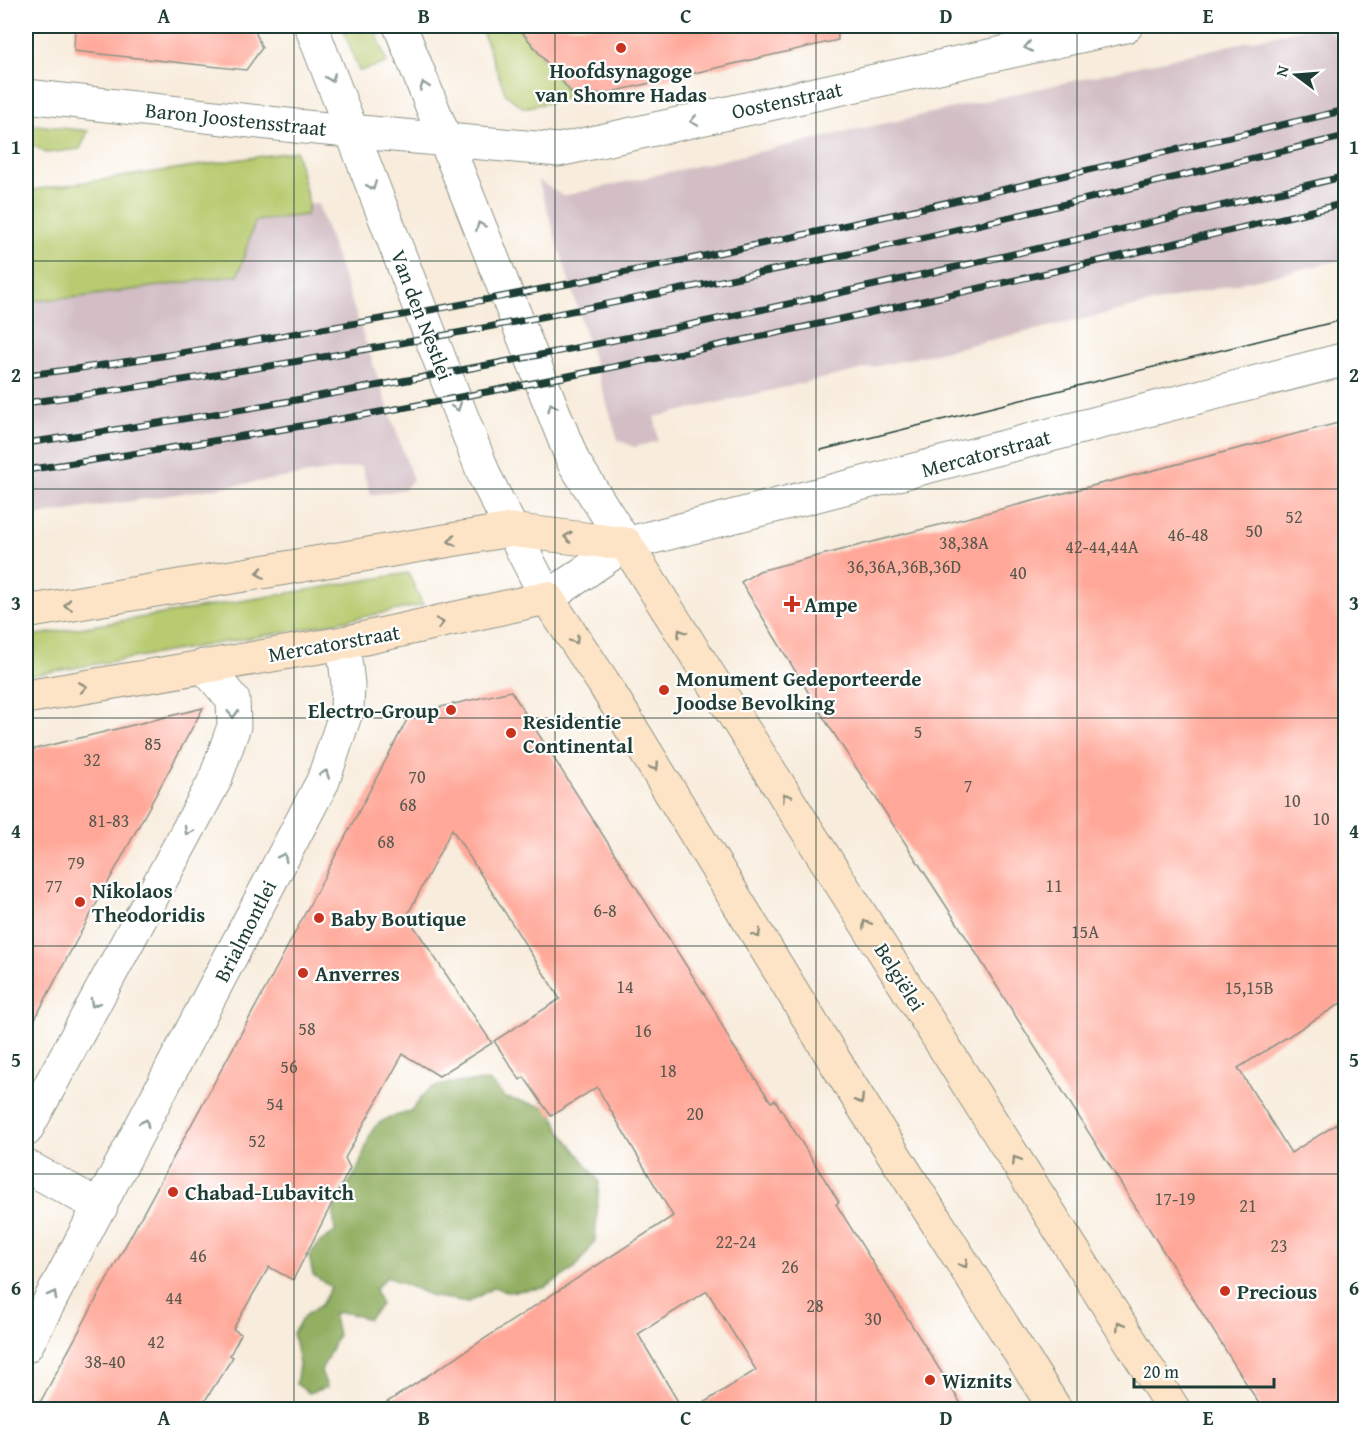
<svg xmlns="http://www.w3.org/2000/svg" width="1371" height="1435" font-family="'Gentium Book Plus',serif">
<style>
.industrial{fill:#d2bec4}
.green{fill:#b8cb6f;stroke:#6c8452;stroke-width:1.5}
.forest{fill:#92af62;stroke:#58764b;stroke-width:1.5}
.building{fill:#ffa899}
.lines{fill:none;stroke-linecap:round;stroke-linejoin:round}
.street-casing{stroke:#8c9488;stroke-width:35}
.secondary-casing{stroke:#8c9488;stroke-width:35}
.street{stroke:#fff;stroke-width:33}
.secondary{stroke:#fee4c6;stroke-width:33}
.tram{stroke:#1f3d34;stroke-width:1.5}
.rail-casing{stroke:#1f3d34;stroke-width:7}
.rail{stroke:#fff;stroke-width:4.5;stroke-dasharray:14;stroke-linecap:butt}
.oneway{stroke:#8f9e9a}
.oneway2{stroke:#8e907d}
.grid{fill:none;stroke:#1f3d34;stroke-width:1.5;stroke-opacity:0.55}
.poi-dot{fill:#c8321e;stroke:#fff;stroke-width:2}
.labels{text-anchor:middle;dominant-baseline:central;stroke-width:4.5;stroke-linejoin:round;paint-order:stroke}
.number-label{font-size:18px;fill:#57584d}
.poi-label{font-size:21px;font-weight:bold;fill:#1f3d34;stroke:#fff;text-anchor:start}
.street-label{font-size:21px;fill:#1f3d34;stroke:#fff}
.neatline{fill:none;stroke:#1f3d34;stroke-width:2}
.grid-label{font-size:20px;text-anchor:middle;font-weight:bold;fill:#1f3d34}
</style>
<rect width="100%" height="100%" fill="#fff"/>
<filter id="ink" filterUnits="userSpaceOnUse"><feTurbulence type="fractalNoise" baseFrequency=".0167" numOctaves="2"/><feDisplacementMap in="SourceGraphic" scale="12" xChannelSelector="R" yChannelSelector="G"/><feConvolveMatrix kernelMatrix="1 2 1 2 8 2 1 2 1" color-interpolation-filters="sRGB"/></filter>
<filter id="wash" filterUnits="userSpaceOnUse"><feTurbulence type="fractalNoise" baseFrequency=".008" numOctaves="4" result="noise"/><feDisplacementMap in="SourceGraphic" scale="24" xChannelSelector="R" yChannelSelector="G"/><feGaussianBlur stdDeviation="1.35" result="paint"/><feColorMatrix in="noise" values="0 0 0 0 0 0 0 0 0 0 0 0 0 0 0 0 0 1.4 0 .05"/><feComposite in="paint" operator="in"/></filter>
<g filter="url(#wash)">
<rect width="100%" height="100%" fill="#f8ecdc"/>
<!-- industrial -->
<g class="industrial">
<path d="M1316,26H1324L1345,45V259L655,417L658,441L634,447L618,440L538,180L563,196Z"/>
<path d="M309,204H318L413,480L405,489L371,495L361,466L26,517V301L80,297L255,221L305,215Z"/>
</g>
<!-- green -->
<g class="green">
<path d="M342,26H374L387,63L359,71Z"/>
<path d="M480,26H517L574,97L524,108L506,95Z"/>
<path d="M26,124L88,131L80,149L46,153L33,145H26Z"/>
<path d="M296,151L309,204L306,215L255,221L238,275L80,297L26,301V191Z"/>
<path d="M408,573L423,605L297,630L26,676V637Z"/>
</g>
<!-- forest -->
<path class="forest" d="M489,1081L506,1098L549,1108L561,1131L599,1181L595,1241L576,1268L544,1288L507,1292L494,1287L469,1302L435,1297L387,1277L375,1289L381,1305L368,1319L348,1313H333L338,1335L321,1371L327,1387L309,1393L296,1384L299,1364L293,1333L304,1316L321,1305L331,1287L313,1275L309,1256L320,1242L335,1232C330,1197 339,1200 355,1174C363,1160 365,1145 372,1131C379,1118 395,1117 408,1112C417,1108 421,1094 430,1089C447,1081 471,1082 489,1081Z"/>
<g id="blocks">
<!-- building -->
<g class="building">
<path d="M75,26H253L262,48L246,70L74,51Z"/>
<path d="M517,26H837L838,40L607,93L573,95Z"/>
<path d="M1346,421V1000L1238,1068L1291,1153L1346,1118V1410H1263L954,918L827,723L741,582L759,571Z"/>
<path d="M511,691L712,1006L730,1041L771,1102L775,1100L839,1202L836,1204L965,1410H692L756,1370L707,1291L638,1334L683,1410H375L673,1216L597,1087L551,1116L524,1077L520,1080L494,1041L560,999L452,829L407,916L492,1043L439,1076L403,1054L345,1158L350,1168L293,1280L269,1267L233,1329L241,1334L230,1355L233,1357L199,1410H36L270,980L410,714Z"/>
<path d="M203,708L67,958L26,1036V751Z"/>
</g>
</g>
</g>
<g filter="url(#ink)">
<use href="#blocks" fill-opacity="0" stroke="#8c9488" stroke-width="1.5"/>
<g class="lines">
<!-- street casing -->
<g class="street-casing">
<g id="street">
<path d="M311,26L485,477L547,598L626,544L1346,359"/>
<path d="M400,26L573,461L626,544"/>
<path d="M26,96L305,127L559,150L1126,26"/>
<path d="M26,1130L215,780L234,726L233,700L204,666"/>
<path d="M26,1166L101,1207"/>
<path d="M26,1346L323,781L347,709L348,684L343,643"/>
</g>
</g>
<!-- secondary casing -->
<g class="secondary-casing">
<g id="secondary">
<path d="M26,612L510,530L626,544L1174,1410"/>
<path d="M26,697L343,643L547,598L603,682L844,1076L1056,1410"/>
</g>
</g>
<!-- street -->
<use href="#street" class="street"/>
<!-- secondary -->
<use href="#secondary" class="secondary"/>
<!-- tram -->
<path class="tram" d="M821,450L1346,319"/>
<!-- rail casing -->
<g class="rail-casing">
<g id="rail">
<path d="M26,375C113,365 200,350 286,335C643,277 994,192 1346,110"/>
<path d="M26,403C305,365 583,311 858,252C1021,217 1183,174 1346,136"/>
<path d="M26,443C471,379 909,281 1346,176"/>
<path d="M26,470C471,406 909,307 1346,203"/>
</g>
</g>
<!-- rail -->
<use href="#rail" class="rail"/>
</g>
<!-- one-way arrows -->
<defs><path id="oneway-chevron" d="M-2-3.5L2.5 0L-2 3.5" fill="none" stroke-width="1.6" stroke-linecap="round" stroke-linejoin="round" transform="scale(1.5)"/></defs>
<g class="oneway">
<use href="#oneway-chevron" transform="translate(1028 47) rotate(168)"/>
<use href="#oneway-chevron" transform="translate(331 78) rotate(69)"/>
<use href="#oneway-chevron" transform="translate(424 86) rotate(-111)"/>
<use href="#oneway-chevron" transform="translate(694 121) rotate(168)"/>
<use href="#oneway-chevron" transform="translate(372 186) rotate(69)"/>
<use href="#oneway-chevron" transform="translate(480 226) rotate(-112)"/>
<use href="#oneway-chevron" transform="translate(457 407) rotate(69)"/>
<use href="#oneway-chevron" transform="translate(552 407) rotate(-112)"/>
<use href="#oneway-chevron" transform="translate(233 714) rotate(87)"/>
<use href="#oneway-chevron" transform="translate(325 774) rotate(-70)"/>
<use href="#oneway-chevron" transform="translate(188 831) rotate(119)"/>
<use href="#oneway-chevron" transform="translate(283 857) rotate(-63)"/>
<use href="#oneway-chevron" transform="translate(94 1003) rotate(119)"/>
<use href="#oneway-chevron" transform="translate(145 1123) rotate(-63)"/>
<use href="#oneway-chevron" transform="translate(53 1295) rotate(-62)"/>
</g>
<g class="oneway2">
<use href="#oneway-chevron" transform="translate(568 537) rotate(-173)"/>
<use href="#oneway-chevron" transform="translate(452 541) rotate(170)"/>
<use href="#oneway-chevron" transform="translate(260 573) rotate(171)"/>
<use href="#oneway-chevron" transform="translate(68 605) rotate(171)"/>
<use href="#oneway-chevron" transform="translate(440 623) rotate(-12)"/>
<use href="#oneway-chevron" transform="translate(681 633) rotate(-121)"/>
<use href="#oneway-chevron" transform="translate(575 640) rotate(56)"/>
<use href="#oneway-chevron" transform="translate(83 687) rotate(-10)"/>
<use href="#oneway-chevron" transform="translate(655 767) rotate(58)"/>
<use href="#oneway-chevron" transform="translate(786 797) rotate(-123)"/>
<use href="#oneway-chevron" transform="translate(866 924) rotate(-122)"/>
<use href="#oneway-chevron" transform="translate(757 934) rotate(58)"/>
<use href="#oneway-chevron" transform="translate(860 1100) rotate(58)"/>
<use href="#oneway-chevron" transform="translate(1016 1160) rotate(-122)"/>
<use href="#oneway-chevron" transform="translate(964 1264) rotate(58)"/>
<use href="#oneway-chevron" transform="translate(1120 1325) rotate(-122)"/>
</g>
</g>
<!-- grid -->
<path class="grid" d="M294,26V1410M555,26V1410M816,26V1410M1077,26V1410M26,261H1346M26,489H1346M26,718H1346M26,946H1346M26,1174H1346"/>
<!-- markers -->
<g class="poi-dot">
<circle cx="621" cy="48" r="6"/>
<path d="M789 595h6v6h6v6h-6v6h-6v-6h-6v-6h6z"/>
<circle cx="664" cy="690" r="6"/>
<circle cx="451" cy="710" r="6"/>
<circle cx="511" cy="733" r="6"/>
<circle cx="80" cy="902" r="6"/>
<circle cx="319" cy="918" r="6"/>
<circle cx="303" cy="973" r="6"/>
<circle cx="173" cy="1192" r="6"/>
<circle cx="1225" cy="1291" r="6"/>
<circle cx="930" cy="1380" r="6"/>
</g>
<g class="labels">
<!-- number labels -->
<g class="number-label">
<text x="1294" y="516">52</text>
<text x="1254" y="530">50</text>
<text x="1188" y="534">46-48</text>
<text x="964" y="542">38,38A</text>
<text x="1102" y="546">42-44,44A</text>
<text x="904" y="566">36,36A,36B,36D</text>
<text x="1018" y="572">40</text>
<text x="918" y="731">5</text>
<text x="153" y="743">85</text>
<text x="92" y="759">32</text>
<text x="417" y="776">70</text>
<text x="968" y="785">7</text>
<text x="1292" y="800">10</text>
<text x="408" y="804">68</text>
<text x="1321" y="818">10</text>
<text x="109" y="820">81-83</text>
<text x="386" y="841">68</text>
<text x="76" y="862">79</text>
<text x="54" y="885">77</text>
<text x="1054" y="885">11</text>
<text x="605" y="910">6-8</text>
<text x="1085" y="931">15A</text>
<text x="625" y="986">14</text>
<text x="1249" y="987">15,15B</text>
<text x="307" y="1028">58</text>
<text x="643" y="1030">16</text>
<text x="289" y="1066">56</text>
<text x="668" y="1070">18</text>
<text x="275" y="1103">54</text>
<text x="695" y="1113">20</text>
<text x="257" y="1140">52</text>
<text x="1175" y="1198">17-19</text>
<text x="1248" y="1205">21</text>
<text x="736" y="1241">22-24</text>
<text x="1279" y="1245">23</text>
<text x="198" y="1255">46</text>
<text x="790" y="1266">26</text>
<text x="174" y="1297">44</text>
<text x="815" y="1305">28</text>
<text x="873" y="1318">30</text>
<text x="156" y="1341">42</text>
<text x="105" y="1361">38-40</text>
</g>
<!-- poi labels -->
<g class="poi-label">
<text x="621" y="70" text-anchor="middle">Hoofdsynagoge<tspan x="621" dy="24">van Shomre Hadas</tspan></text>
<text x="804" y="604">Ampe</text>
<text x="676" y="678">Monument Gedeporteerde<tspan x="676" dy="24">Joodse Bevolking</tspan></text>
<text x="439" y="710" text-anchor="end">Electro-Group</text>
<text x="523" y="721">Residentie<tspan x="523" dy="24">Continental</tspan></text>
<text x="92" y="890">Nikolaos<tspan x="92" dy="24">Theodoridis</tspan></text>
<text x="331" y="918">Baby Boutique</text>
<text x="315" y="973">Anverres</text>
<text x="185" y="1192">Chabad-Lubavitch</text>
<text x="1237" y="1291">Precious</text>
<text x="942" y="1380">Wiznits</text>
</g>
<!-- street labels -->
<g class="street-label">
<text transform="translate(787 100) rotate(-12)">Oostenstraat</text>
<text transform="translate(236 119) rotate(6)">Baron Joostensstraat</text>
<text transform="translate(422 315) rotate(69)">Van den Nestlei</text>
<text transform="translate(986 453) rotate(-15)">Mercatorstraat</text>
<text transform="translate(334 643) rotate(-10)">Mercatorstraat</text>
<text transform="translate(245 931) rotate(-63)">Brialmontlei</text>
<text transform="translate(900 977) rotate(58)">Belgiëlei</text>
</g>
</g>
<!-- margin -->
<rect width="1371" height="1435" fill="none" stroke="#fff" stroke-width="66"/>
<!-- north arrow -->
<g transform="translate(1296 75) rotate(286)" stroke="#ffffff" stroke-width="4.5" paint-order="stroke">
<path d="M0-4.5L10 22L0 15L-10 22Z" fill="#1f3d34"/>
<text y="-9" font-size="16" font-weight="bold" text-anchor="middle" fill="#1f3d34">N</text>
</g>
<!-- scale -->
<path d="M1134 1378v9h140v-9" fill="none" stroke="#1f3d34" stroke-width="3"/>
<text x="1143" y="1378" font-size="18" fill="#1f3d34" stroke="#ffffff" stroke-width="4.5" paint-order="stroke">20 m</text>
<rect x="33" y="33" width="1305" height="1369" class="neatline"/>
<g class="grid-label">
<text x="164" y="23">A</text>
<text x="424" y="23">B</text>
<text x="686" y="23">C</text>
<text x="946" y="23">D</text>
<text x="1208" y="23">E</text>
<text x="16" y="154">1</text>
<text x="1354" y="154">1</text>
<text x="16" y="382">2</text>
<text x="1354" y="382">2</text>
<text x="16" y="610">3</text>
<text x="1354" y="610">3</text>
<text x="16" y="838">4</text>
<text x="1354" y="838">4</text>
<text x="16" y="1067">5</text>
<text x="1354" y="1067">5</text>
<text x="16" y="1295">6</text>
<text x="1354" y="1295">6</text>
<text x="164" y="1425">A</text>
<text x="424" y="1425">B</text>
<text x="686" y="1425">C</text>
<text x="946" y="1425">D</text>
<text x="1208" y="1425">E</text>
</g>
</svg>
